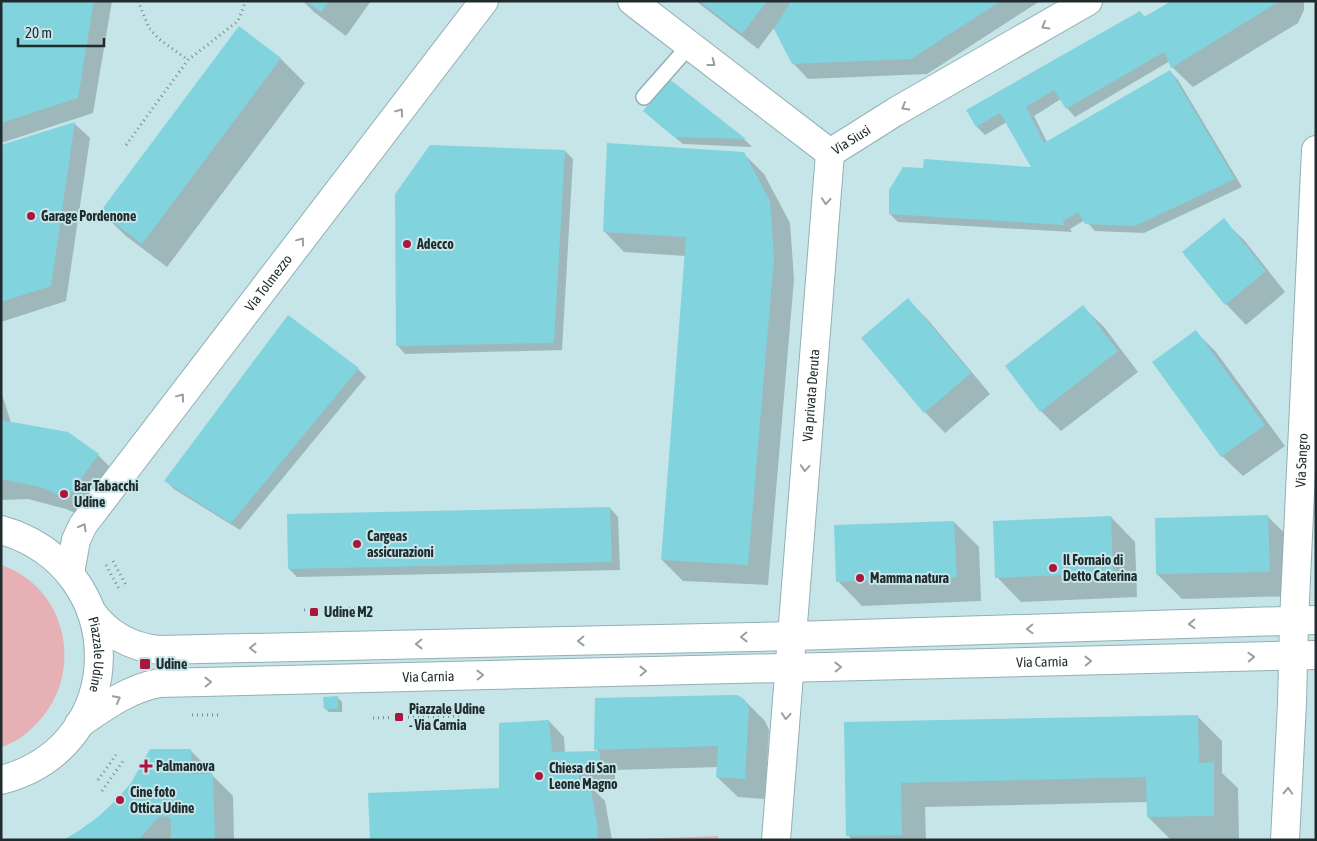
<svg xmlns="http://www.w3.org/2000/svg" width="1317" height="841" font-family="'Asap Condensed',sans-serif">
<style>
.green{fill:#e7b0b4}
.shadow{fill:#0003}
.building{fill:#81d3de}
.lines{fill:none;stroke-linecap:round;stroke-linejoin:round}
.lane-casing{stroke:#92b0b4;stroke-width:18}
.street-casing{stroke:#92b0b4;stroke-width:30}
.secondary-casing{stroke:#92b0b4;stroke-width:30}
.path{stroke:#768c8f;stroke-width:3;stroke-dasharray:1 4;stroke-linecap:butt}
.lane{stroke:#fff;stroke-width:15}
.street{stroke:#fff;stroke-width:28}
.secondary{stroke:#fff;stroke-width:28}
.oneway{stroke:#9aa0a0}
.poi-dot{fill:#ab163c;stroke:#c6e5e9;stroke-width:2}
.labels{text-anchor:middle;dominant-baseline:central;stroke-width:4;stroke-linejoin:round;paint-order:stroke}
.street-label{font-size:14px;fill:#1f2b2c;stroke:#c6e5e9}
.poi-label{font-size:14px;font-weight:bold;fill:#1f2b2c;stroke:#c6e5e9;text-anchor:start}
</style>
<rect width="100%" height="100%" fill="#c6e5e9"/>
<!-- green -->
<g class="green">
<path d="M1,565C67,587 85,672 39,721C29,732 16,743 1,747Z"/>
<path d="M718,836V840H637V839Z"/>
</g>
<!-- shadow -->
<g class="shadow">
<path d="M1,1H112L93,113L1,143Z"/>
<path d="M303,1H371L346,36L314,12Z"/>
<path d="M696,1H1040L927,74L808,79L793,63L774,28L758,49Z"/>
<path d="M1174,1H1304V10L1298,23L1193,87L1172,67L1170,61L1075,117L1067,108L1061,99L1034,116L1047,142L1170,71L1178,80L1242,187L1144,233L1095,231L1085,220L1070,229L1072,232L898,222L890,214L1033,169L1007,122L985,135L977,127L968,110Z"/>
<path d="M239,28L281,59L305,83L167,267L126,236L101,212Z"/>
<path d="M668,80L745,140L752,147L683,144L653,119Z"/>
<path d="M74,123L90,138L66,301L1,322V147Z"/>
<path d="M565,151L573,159L562,350L405,354L397,345Z"/>
<path d="M744,154L764,174L790,223L794,279L768,585L683,581L662,560L686,256L624,252L604,231Z"/>
<path d="M1223,220L1244,240L1285,292L1246,325L1226,304Z"/>
<path d="M908,300L928,320L990,394L945,433L925,412Z"/>
<path d="M1083,307L1104,327L1138,372L1061,431L1041,411Z"/>
<path d="M289,317L358,369L366,377L240,530L174,489L166,481Z"/>
<path d="M1195,331L1216,352L1285,446L1243,476L1222,456L1154,362Z"/>
<path d="M1,391L11,423L68,433L98,455L119,476L87,518L66,509L28,499L1,500Z"/>
<path d="M610,508L618,517L620,570L297,577L289,569Z"/>
<path d="M1111,517L1135,542L1137,597L1021,602L997,577Z"/>
<path d="M1268,517L1293,541L1294,596L1182,599L1157,574Z"/>
<path d="M954,522L979,547L981,601L862,606L838,581Z"/>
<path d="M338,698L342,702V712H329L325,708Z"/>
<path d="M744,700L765,721L769,730L765,799L738,797L717,777L718,767L615,770V782L594,783V790L605,801L612,840H372L501,789L549,721L564,737L565,753L599,752L596,749Z"/>
<path d="M1197,716L1222,741V773L1238,788L1239,840H1171L1148,817V802L925,807L926,840H852L848,835L845,724Z"/>
<path d="M191,751L211,771L212,775L233,796L234,840H65L78,833Z"/>
</g>
<!-- building -->
<g class="building">
<path d="M1,1H94L78,98L1,123Z"/>
<path d="M306,1H329L321,12Z"/>
<path d="M699,1H767L742,34Z"/>
<path d="M791,1H1001L911,59L792,64L774,29Z"/>
<path d="M1171,1H1280L1171,68L1164,52L1066,109L1054,90L1026,107L1044,143L1170,70L1235,179L1135,226L1085,224L1078,212L1063,221L1064,225L889,214V190L903,167L923,168L924,159L1031,167L1000,113L976,127L966,110L1140,11L1145,17Z"/>
<path d="M239,26L281,58L142,244L100,212Z"/>
<path d="M668,78L746,139L674,137L643,111Z"/>
<path d="M75,122L51,286L1,302V145Z"/>
<path d="M607,143L744,152L770,201L774,258L748,565L661,560L686,237L603,232Z"/>
<path d="M430,145L565,150L554,343L396,346L395,194Z"/>
<path d="M1224,218L1266,271L1225,305L1182,252Z"/>
<path d="M908,298L971,373L924,413L861,338Z"/>
<path d="M1083,305L1118,351L1040,412L1005,366Z"/>
<path d="M288,315L359,368L231,523L164,481Z"/>
<path d="M1196,330L1265,425L1221,457L1152,362Z"/>
<path d="M1,420L68,432L99,454L66,499L44,488L1,479Z"/>
<path d="M610,507L612,562L288,569L287,514Z"/>
<path d="M1268,515L1270,572L1156,574L1155,518Z"/>
<path d="M1111,516L1113,573L995,578L993,521Z"/>
<path d="M954,521L957,577L836,582L834,525Z"/>
<path d="M730,695H737L744,699L749,708L745,779L716,777L718,746L594,750L595,698Z"/>
<path d="M338,696V709H324L323,697Z"/>
<path d="M1198,715L1199,763L1214,762V816L1147,817L1146,777L901,783L902,835L846,836L844,722Z"/>
<path d="M549,720L552,752L600,751V767L579,768V783L590,784L598,829L597,840H370L368,793L499,788V723Z"/>
<path d="M150,749H191L192,774H213L215,840H171V820L167,816L159,817L138,840H63L77,832L98,817L115,801L131,783Z"/>
</g>
<g class="lines">
<!-- lane casing -->
<g class="lane-casing">
<path id="lane" d="M644,97L689,46"/>
</g>
<!-- street casing -->
<g class="street-casing">
<g id="street">
<path d="M632,1L830,153"/>
<path id="s1" d="M830,153L895,112L1088,1"/>
<path id="s2" d="M70,573L76,540L83,525L484,1"/>
<path id="s3" d="M776,840L830,153"/>
<path id="s4" d="M1285,840L1292,703L1294,621L1316,150"/>
</g>
</g>
<!-- secondary casing -->
<g class="secondary-casing">
<g id="secondary">
<path id="s5" d="M1,530C131,567 132,746 1,780"/>
<path d="M91,611C107,634 131,647 159,650L793,636L1316,620"/>
<path id="s6" d="M79,724C104,707 128,689 159,683L1316,655"/>
</g>
</g>
<!-- path -->
<g class="path">
<path d="M138,1L149,28L159,39L188,60"/>
<path d="M126,145L188,60L238,21L246,1"/>
<path d="M113,561L126,585"/>
<path d="M106,565L119,589"/>
<path d="M304,610L359,608"/>
<path d="M192,715H220"/>
<path d="M373,718L461,716"/>
<path d="M98,780L116,755"/>
<path d="M102,791L123,761"/>
</g>
<!-- lane -->
<use href="#lane" class="lane"/>
<!-- street -->
<use href="#street" class="street"/>
<!-- secondary -->
<use href="#secondary" class="secondary"/>
</g>
<!-- one-way arrows -->
<defs><path id="oneway-chevron" d="M-2-3.5L2.5 0L-2 3.5" fill="none" stroke-width="1.6" stroke-linecap="round" stroke-linejoin="round" transform="scale(1.25)"/></defs>
<g class="oneway">
<use href="#oneway-chevron" transform="translate(1045 26) rotate(150)"/>
<use href="#oneway-chevron" transform="translate(712 63) rotate(37)"/>
<use href="#oneway-chevron" transform="translate(905 107) rotate(150)"/>
<use href="#oneway-chevron" transform="translate(400 112) rotate(-53)"/>
<use href="#oneway-chevron" transform="translate(826 201) rotate(94)"/>
<use href="#oneway-chevron" transform="translate(301 241) rotate(-53)"/>
<use href="#oneway-chevron" transform="translate(181 397) rotate(-53)"/>
<use href="#oneway-chevron" transform="translate(805 468) rotate(94)"/>
<use href="#oneway-chevron" transform="translate(83 527) rotate(-61)"/>
<use href="#oneway-chevron" transform="translate(1192 624) rotate(178)"/>
<use href="#oneway-chevron" transform="translate(1030 629) rotate(178)"/>
<use href="#oneway-chevron" transform="translate(744 637) rotate(179)"/>
<use href="#oneway-chevron" transform="translate(581 641) rotate(179)"/>
<use href="#oneway-chevron" transform="translate(419 644) rotate(179)"/>
<use href="#oneway-chevron" transform="translate(253 648) rotate(179)"/>
<use href="#oneway-chevron" transform="translate(1251 657) rotate(-2)"/>
<use href="#oneway-chevron" transform="translate(1088 661) rotate(-1)"/>
<use href="#oneway-chevron" transform="translate(838 667) rotate(-1)"/>
<use href="#oneway-chevron" transform="translate(643 671) rotate(-1)"/>
<use href="#oneway-chevron" transform="translate(480 675) rotate(-1)"/>
<use href="#oneway-chevron" transform="translate(208 682) rotate(-1)"/>
<use href="#oneway-chevron" transform="translate(117 699) rotate(-28)"/>
<use href="#oneway-chevron" transform="translate(786 716) rotate(94)"/>
<use href="#oneway-chevron" transform="translate(1288 791) rotate(-87)"/>
</g>
<!-- markers -->
<g class="poi-dot">
<circle cx="31" cy="216" r="5"/>
<circle cx="407" cy="244" r="5"/>
<circle cx="64" cy="494" r="5"/>
<circle cx="357" cy="544" r="5"/>
<circle cx="1053" cy="568" r="5"/>
<circle cx="860" cy="578" r="5"/>
<rect x="309" y="607" width="10" height="10" rx="2.5"/>
<rect x="139" y="658" width="12" height="12" rx="2.5"/>
<rect x="394" y="712" width="10" height="10" rx="2.5"/>
<path d="M143.5 758.5h5v5h5v5h-5v5h-5v-5h-5v-5h5z"/>
<circle cx="539" cy="776" r="5"/>
<circle cx="120" cy="800" r="5"/>
</g>
<g class="labels">
<!-- street labels -->
<g class="street-label">
<text stroke="none"><textPath href="#s1" startOffset="25">Via Siusi</textPath></text>
<text stroke="none"><textPath href="#s2" startOffset="355">Via Tolmezzo</textPath></text>
<text stroke="none"><textPath href="#s3" startOffset="446">Via privata Deruta</textPath></text>
<text stroke="none"><textPath href="#s4" startOffset="380">Via Sangro</textPath></text>
<text stroke="none"><textPath href="#s5" startOffset="170">Piazzale Udine</textPath></text>
<text stroke="none"><textPath href="#s6" startOffset="974">Via Carnia</textPath></text>
<text stroke="none"><textPath href="#s6" startOffset="360">Via Carnia</textPath></text>
</g>
<!-- poi labels -->
<g class="poi-label">
<text x="41" y="216">Garage Pordenone</text>
<text x="417" y="244">Adecco</text>
<text x="74" y="486">Bar Tabacchi<tspan x="74" dy="16">Udine</tspan></text>
<text x="367" y="536">Cargeas<tspan x="367" dy="16">assicurazioni</tspan></text>
<text x="1063" y="560">Il Fornaio di<tspan x="1063" dy="16">Detto Caterina</tspan></text>
<text x="870" y="578">Mamma natura</text>
<text x="324" y="612">Udine M2</text>
<text x="156" y="664">Udine</text>
<text x="409" y="709">Piazzale Udine<tspan x="409" dy="16">- Via Carnia</tspan></text>
<text x="156" y="766">Palmanova</text>
<text x="549" y="768">Chiesa di San<tspan x="549" dy="16">Leone Magno</tspan></text>
<text x="130" y="792">Cine foto<tspan x="130" dy="16">Ottica Udine</tspan></text>
</g>
</g>
<!-- border -->
<rect width="1317" height="841" fill="none" stroke="#1f2b2c" stroke-width="5"/>
<!-- scale -->
<path d="M18 38v8h86v-8" fill="none" stroke="#1f2b2c" stroke-width="2.5"/>
<text x="25" y="38" font-size="15" fill="#1f2b2c" stroke="#c6e5e9" stroke-width="4" paint-order="stroke">20 m</text>
</svg>
